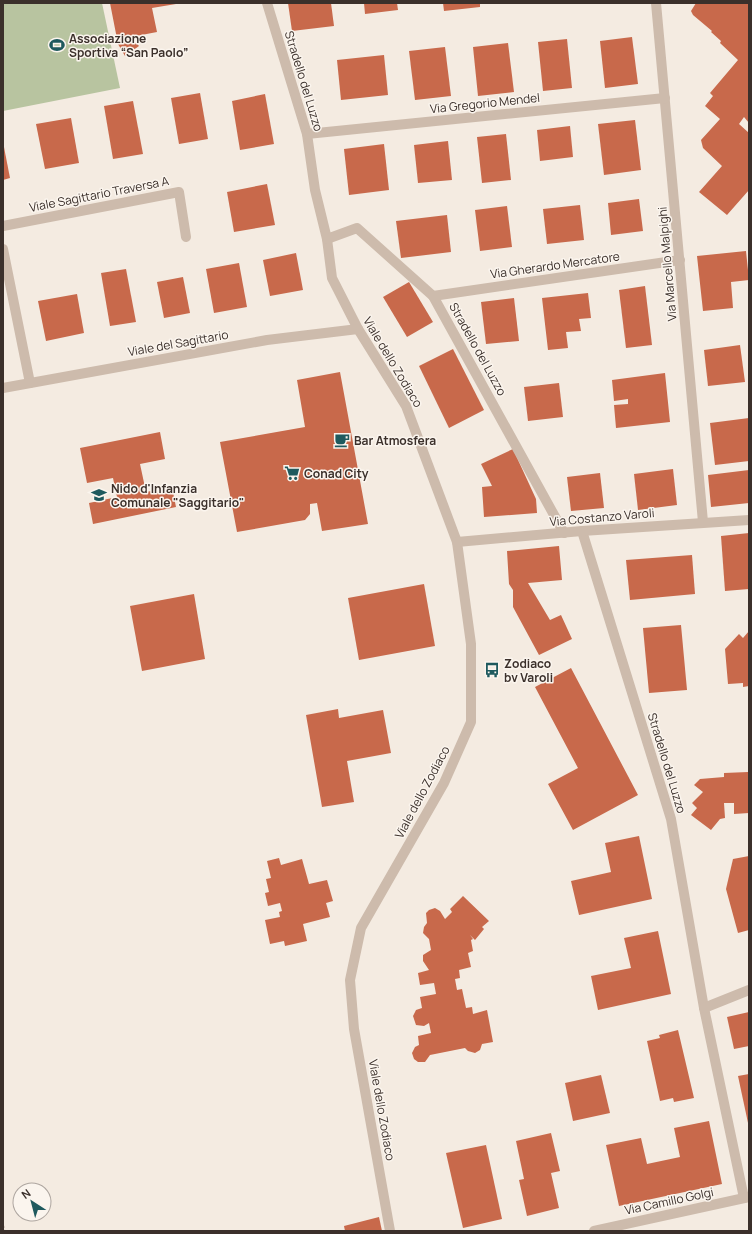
<svg xmlns="http://www.w3.org/2000/svg" width="752" height="1234" font-family="Manrope,sans-serif">
<style>
.green{fill:#b8c4a0}
.building{fill:#c8694b}
.lines{fill:none;stroke-linecap:round;stroke-linejoin:round}
.path{stroke:#b9a596;stroke-width:2.5;stroke-dasharray:2 2;stroke-linecap:butt}
.street{stroke:#cdbbac;stroke-width:10}
.labels{text-anchor:middle;dominant-baseline:central;stroke-width:3;stroke-linejoin:round;paint-order:stroke}
.poi-label{font-size:12px;font-weight:bold;fill:#3b302b;stroke:#fbf5ee;text-anchor:start}
.street-label{font-size:12px;fill:#3b302b;stroke:#fbf5ee}
</style>
<rect width="100%" height="100%" fill="#f4ebe1"/>
<!-- green -->
<path class="green" d="M3,3H102L120,88L3,111Z"/>
<!-- building -->
<g class="building">
<path d="M110,3H176V4L152,8L157,32L131,37L139,46L125,56L118,44Z"/>
<path d="M288,3H331L334,26L292,31Z"/>
<path d="M364,3H397L398,10L365,14Z"/>
<path d="M443,3H480V7L444,11Z"/>
<path d="M696,3H749V123L744,117L739,124L749,133V190L727,215L699,192L722,166L703,148L701,140L720,119L705,106L713,96L710,93L738,60L720,43L721,41L711,32L712,31L693,15L691,11Z"/>
<path d="M632,37L638,84L605,88L600,41Z"/>
<path d="M567,39L572,88L543,91L538,42Z"/>
<path d="M508,43L514,92L478,96L473,47Z"/>
<path d="M445,47L451,96L415,100L409,51Z"/>
<path d="M384,55L388,95L341,100L337,60Z"/>
<path d="M200,93L208,139L179,144L171,98Z"/>
<path d="M265,94L274,144L240,150L232,101Z"/>
<path d="M133,101L143,154L113,159L104,106Z"/>
<path d="M71,118L79,163L45,169L36,124Z"/>
<path d="M635,120L641,170L604,175L598,124Z"/>
<path d="M570,126L573,157L540,161L537,130Z"/>
<path d="M506,134L511,180L482,183L477,137Z"/>
<path d="M448,141L452,180L418,183L414,145Z"/>
<path d="M3,142L10,178L3,180Z"/>
<path d="M384,144L389,190L349,195L344,149Z"/>
<path d="M267,184L275,225L234,232L227,192Z"/>
<path d="M639,199L643,231L611,235L608,203Z"/>
<path d="M580,205L584,240L547,244L543,209Z"/>
<path d="M507,206L512,247L480,251L475,210Z"/>
<path d="M447,215L451,252L401,258L396,221Z"/>
<path d="M746,251L749,280L731,282L733,308L703,311L697,256Z"/>
<path d="M296,253L303,290L270,296L263,260Z"/>
<path d="M239,263L247,307L214,313L206,269Z"/>
<path d="M126,269L136,322L110,326L101,273Z"/>
<path d="M183,277L190,313L164,318L157,282Z"/>
<path d="M409,282L433,322L407,337L383,297Z"/>
<path d="M645,286L652,345L626,348L619,290Z"/>
<path d="M588,293L591,318L579,319L581,331L566,332L568,348L548,350L542,298Z"/>
<path d="M77,294L84,333L46,341L38,301Z"/>
<path d="M514,298L519,341L486,344L481,302Z"/>
<path d="M740,345L745,382L708,386L704,350Z"/>
<path d="M453,349L484,410L449,428L419,366Z"/>
<path d="M340,372L368,524L322,531L317,503L310,504V514L305,520L237,532L220,442L305,427L297,380Z"/>
<path d="M665,373L670,422L616,428L614,405L628,404V399L614,401L612,380Z"/>
<path d="M559,383L563,417L528,421L524,387Z"/>
<path d="M749,418V461L715,465L710,423Z"/>
<path d="M160,432L165,459L140,464L146,492L172,487L176,507L93,524L89,503L117,497L113,478L87,483L80,448Z"/>
<path d="M513,449L536,499L537,513L484,517L482,487L492,486L481,464Z"/>
<path d="M673,469L677,505L638,510L634,474Z"/>
<path d="M749,470V503L711,507L708,475Z"/>
<path d="M600,473L604,508L571,511L567,477Z"/>
<path d="M749,533V589L725,591L721,536Z"/>
<path d="M559,546L562,580L528,583L550,620L561,615L572,639L539,655L513,607V590L509,584L507,551Z"/>
<path d="M692,555L695,594L630,600L626,560Z"/>
<path d="M424,584L435,646L359,660L348,598Z"/>
<path d="M194,594L205,659L142,671L130,606Z"/>
<path d="M681,625L687,690L649,693L643,628Z"/>
<path d="M749,631V686L743,687V683L728,684L725,649L739,634L743,638Z"/>
<path d="M571,668L638,795L573,830L548,784L578,768L535,687Z"/>
<path d="M338,709L339,718L383,710L391,753L347,761L354,802L322,807L306,715Z"/>
<path d="M748,772L749,813L734,814V803H724L725,818L720,819L711,830L691,815L697,808L692,803L703,792L694,785L700,779L724,777V773Z"/>
<path d="M639,836L652,899L579,915L571,881L611,872L605,843Z"/>
<path d="M749,856V930L738,933L726,889L733,859Z"/>
<path d="M279,858L281,865L302,859L309,884L327,880L333,901L326,903L330,917L303,924L307,941L285,946L284,941L270,944L265,920L280,917L279,912L282,911L280,903L268,906L265,893L269,892L266,879L271,878L267,861Z"/>
<path d="M463,896L489,921L482,927L484,929L475,940L470,935L473,939L471,940L473,951L468,953L471,967L459,970L460,978L455,979L457,990L462,989L466,1008L472,1007L473,1014L487,1010L493,1042L482,1044L480,1050L475,1053L468,1051L465,1048L430,1055L425,1062H418L414,1059L412,1053L415,1047L419,1045L418,1036L431,1033L429,1023L424,1026L416,1025L413,1016L416,1010L422,1008L420,997L436,994L434,983L420,985L418,973L429,970L423,961V955L431,950L429,939L423,933L424,927L427,923L426,913L429,910L435,908L440,911L445,919L452,912L450,909Z"/>
<path d="M658,931L671,994L598,1010L591,976L631,968L624,938Z"/>
<path d="M749,1012V1046L734,1049L727,1017Z"/>
<path d="M678,1030L694,1098L674,1102L673,1098L660,1101L647,1041L660,1038L659,1035Z"/>
<path d="M749,1074V1123H748L738,1076Z"/>
<path d="M601,1075L610,1113L573,1121L565,1083Z"/>
<path d="M709,1121L722,1184L619,1206L606,1145L641,1138L647,1164L680,1157L674,1128Z"/>
<path d="M551,1133L560,1171L551,1173L559,1208L527,1216L519,1180L524,1179L516,1141Z"/>
<path d="M486,1145L502,1219L463,1228L446,1153Z"/>
<path d="M379,1217L382,1231H345L344,1226Z"/>
</g>
<g class="lines">
<!-- path -->
<path class="path" d="M3,1226L4,1231"/>
<!-- street -->
<g class="street">
<path d="M267,3L307,134L315,190L327,239L332,278L358,329L406,406L457,542L471,644V722L444,783L361,928L350,980L354,1029L390,1231"/>
<path d="M656,3L703,522"/>
<path d="M307,134L665,98"/>
<path d="M3,226L179,192L186,237"/>
<path d="M327,239L357,228L433,296L564,533"/>
<path d="M3,249L30,383"/>
<path d="M433,296L680,260"/>
<path d="M3,388L267,340L358,329"/>
<path d="M582,531L671,819L704,1008L744,1198"/>
<path d="M457,542L582,531L749,520"/>
<path d="M704,1008L749,990"/>
<path d="M594,1231L749,1197"/>
</g>
</g>
<!-- icons -->
<defs>
<g id="stadium-bare" transform="scale(1.2)"><path d="M0-5a6.5 5 0 1 0 0 10a6.5 5 0 1 0 0-10ZM-3.5-1.8h7v3.6h-7Z" fill="#1f5a5e" stroke="#fbf5ee" stroke-width="2.5" paint-order="stroke"/></g>
<g id="cafe-bare" transform="scale(1.2)"><path d="M-5.5-4.5H6V0H3Q3 3.5 0 3.5H-2.5Q-5.5 3.5-5.5 0ZM3-3.2v2h1.7v-2ZM-6 4.5H4V6H-6Z" fill="#1f5a5e" stroke="#fbf5ee" stroke-width="2.5" paint-order="stroke"/></g>
<g id="supermarket-bare" transform="scale(1.2)"><path d="M-6-5.5h2.5l.6 2H6L4.5 2H-2.5L-4.4-4H-6ZM-1.5 3.2a1.3 1.3 0 1 0 .1 0ZM3 3.2a1.3 1.3 0 1 0 .1 0Z" fill="#1f5a5e" stroke="#fbf5ee" stroke-width="2.5" paint-order="stroke"/></g>
<g id="school-bare" transform="scale(1.2)"><path d="M0-5L7-2L0 1L-7-2ZM-4 1L0 2.5L4 1V4Q0 6-4 4Z" fill="#1f5a5e" stroke="#fbf5ee" stroke-width="2.5" paint-order="stroke"/></g>
<g id="bus-bare" transform="scale(1.2)"><path d="M-5-6H5V4H4V6H2V4H-2V6H-4V4H-5ZM-3.5-4V0h7V-4ZM-3.5 1.2v1.5H-2V1.2ZM2 1.2v1.5H3.5V1.2Z" fill="#1f5a5e" stroke="#fbf5ee" stroke-width="2.5" paint-order="stroke"/></g>
</defs>
<g fill-rule="evenodd">
<use href="#stadium-bare" x="57" y="45"/>
<use href="#cafe-bare" x="342" y="440"/>
<use href="#supermarket-bare" x="292" y="473"/>
<use href="#school-bare" x="99" y="495"/>
<use href="#bus-bare" x="492" y="670"/>
</g>
<g class="labels">
<!-- poi labels -->
<g class="poi-label">
<text x="69" y="38">Associazione<tspan x="69" dy="14">Sportiva “San Paolo”</tspan></text>
<text x="354" y="440">Bar Atmosfera</text>
<text x="304" y="473">Conad City</text>
<text x="111" y="488">Nido d'Infanzia<tspan x="111" dy="14">Comunale "Saggitario"</tspan></text>
<text x="504" y="663">Zodiaco<tspan x="504" dy="14">bv Varoli</tspan></text>
</g>
<!-- street labels -->
<g class="street-label">
<text transform="translate(304 81) rotate(73)">Stradello del Luzzo</text>
<text transform="translate(485 103) rotate(-6)">Via Gregorio Mendel</text>
<text transform="translate(99 194) rotate(-11)">Viale Sagittario Traversa A</text>
<text transform="translate(667 264) rotate(-95)">Via Marcello Malpighi</text>
<text transform="translate(555 265) rotate(-8)">Via Gherardo Mercatore</text>
<text transform="translate(178 343) rotate(-10)">Viale del Sagittario</text>
<text transform="translate(478 349) rotate(61)">Stradello del Luzzo</text>
<text transform="translate(393 362) rotate(59)">Viale dello Zodiaco</text>
<text transform="translate(602 517) rotate(-5)">Via Costanzo Varoli</text>
<text transform="translate(667 763) rotate(73)">Stradello del Luzzo</text>
<text transform="translate(422 792) rotate(-62)">Viale dello Zodiaco</text>
<text transform="translate(382 1110) rotate(80)">Viale dello Zodiaco</text>
<text transform="translate(669 1201) rotate(-12)">Via Camillo Golgi</text>
</g>
</g>
<!-- border -->
<rect width="752" height="1234" fill="none" stroke="#3b302b" stroke-width="8"/>
<!-- north arrow -->
<g transform="translate(32 1202) rotate(324)"><circle r="19" fill="#fbf5ee" stroke="#aea6a0"/>
<path d="M0-3L7 15L0 10L-7 15Z" fill="#1f5a5e"/>
<text y="-6" font-size="11" font-weight="bold" text-anchor="middle" fill="#3b302b">N</text>
</g>
</svg>
